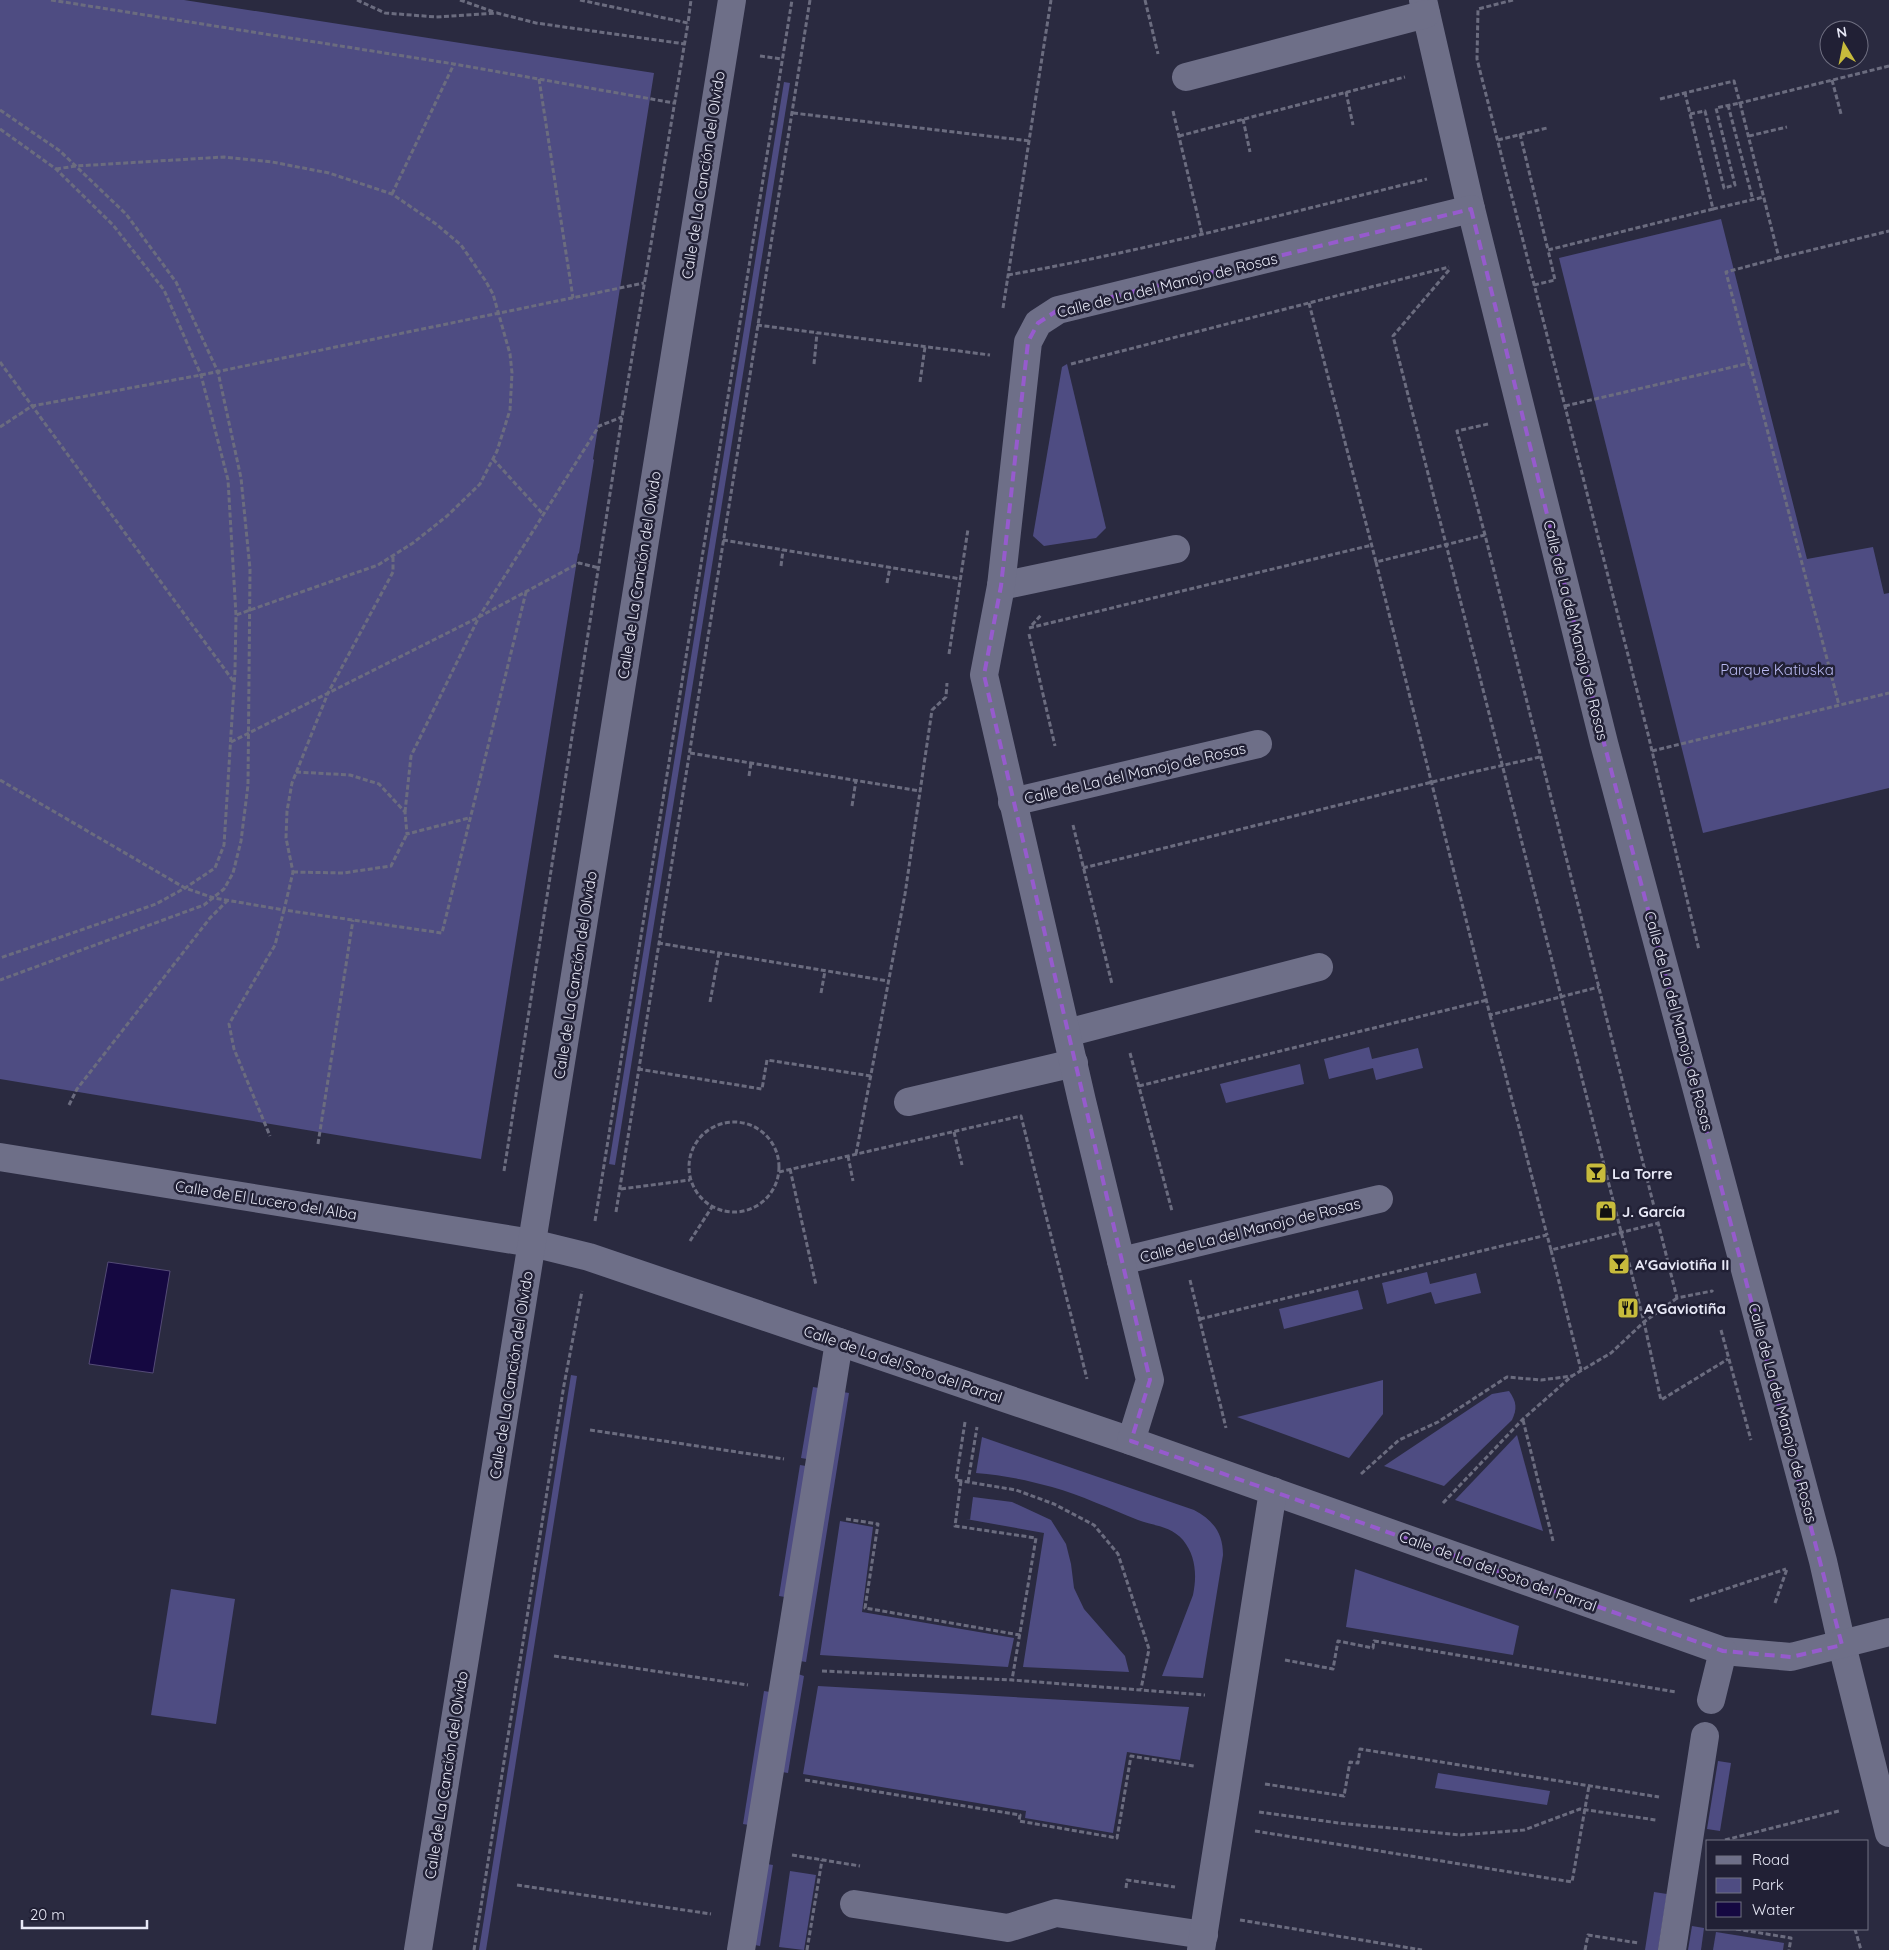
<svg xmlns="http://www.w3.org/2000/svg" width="1889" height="1950" font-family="Quicksand,sans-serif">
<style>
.green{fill:#4e4c82}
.water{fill:#150841;stroke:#544b77}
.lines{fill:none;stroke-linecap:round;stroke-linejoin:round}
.path{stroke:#6b6c7f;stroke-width:3;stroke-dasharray:5 2.5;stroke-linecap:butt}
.minor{stroke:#6e6f88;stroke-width:28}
.marked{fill:none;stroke:#965bcd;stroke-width:4;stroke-dasharray:10 6;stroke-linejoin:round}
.labels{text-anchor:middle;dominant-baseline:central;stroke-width:5;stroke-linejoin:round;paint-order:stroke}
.street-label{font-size:15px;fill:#e7e8f6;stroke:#212035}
.park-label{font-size:15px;fill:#babaf2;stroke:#212035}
.poi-label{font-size:15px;font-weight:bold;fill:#e7e8f6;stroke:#212035;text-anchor:start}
</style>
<rect width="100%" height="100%" fill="#2a2a40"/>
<!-- green -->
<g class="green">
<path d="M0,0H184L654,73L593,459L594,460L579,553L578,554L481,1159L0,1079Z"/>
<path d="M784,82L790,83L615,1165L609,1164Z"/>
<path d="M1721,219L1807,559L1873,547L1884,594L1889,593V788L1703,833L1559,258Z"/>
<path d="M1067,364L1106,528L1096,538L1044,546L1033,536L1062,367Z"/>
<path d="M1369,1047L1372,1059L1418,1048L1423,1068L1376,1080L1373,1068L1329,1079L1324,1059Z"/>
<path d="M1300,1064L1304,1084L1226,1103L1220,1084Z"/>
<path d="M1427,1272L1430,1284L1476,1273L1481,1293L1435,1304L1431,1292L1387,1304L1382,1283Z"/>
<path d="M1358,1290L1363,1309L1284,1329L1279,1309Z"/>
<path d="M571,1375L577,1376L486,1950H479Z"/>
<path d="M1383,1380V1414L1349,1458L1237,1417Z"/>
<path d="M813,1387L819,1388L807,1459L801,1458Z"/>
<path d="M1509,1391C1517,1402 1517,1409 1512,1420L1444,1486L1384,1466L1492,1394Z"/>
<path d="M843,1392L849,1393L806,1662L800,1661Z"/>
<path d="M1517,1435L1543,1531L1455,1500Z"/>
<path d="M982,1437L1194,1510C1213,1520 1223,1533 1223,1555L1203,1678L1162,1676L1193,1595C1197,1576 1196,1556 1183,1540C1171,1526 1154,1526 1138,1520C1110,1509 1081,1495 1052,1487C1027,1480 1002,1475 976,1473Z"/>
<path d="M800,1465L806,1466L785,1597L779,1596Z"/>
<path d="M973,1497L1012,1502L1051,1520L1066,1544L1071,1564L1074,1588L1084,1609L1125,1656L1129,1672L1023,1667L1044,1533L966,1519L970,1520Z"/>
<path d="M840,1521L873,1527L862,1612L1014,1638L1008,1667L820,1655Z"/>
<path d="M1355,1569L1519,1626L1513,1655L1346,1627Z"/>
<path d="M171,1589L235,1599L216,1724L151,1715Z"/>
<path d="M798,1674L804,1676L788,1773L782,1772Z"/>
<path d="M818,1686L1189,1707L1180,1760L1127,1752L1113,1833L1025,1818L1026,1811L803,1774Z"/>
<path d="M764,1691L770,1692L749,1825L743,1824Z"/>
<path d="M1718,1761L1731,1763L1720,1831L1707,1829Z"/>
<path d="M1438,1773L1550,1791L1547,1805L1435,1788Z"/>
<path d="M767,1864L773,1865L760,1946L755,1945Z"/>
<path d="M790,1871L816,1875L804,1950L779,1947Z"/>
<path d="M1654,1892L1667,1894L1658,1950H1645Z"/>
<path d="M1692,1926L1704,1928L1701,1950H1688Z"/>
<path d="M1716,1932L1784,1943L1783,1950H1713Z"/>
</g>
<!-- water -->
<path class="water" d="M108,1262L170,1271L153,1373L89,1364Z"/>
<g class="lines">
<!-- path -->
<g class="path">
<path d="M51,0L454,64L674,103"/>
<path d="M357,0L385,13L436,17L497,13L536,23L685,44"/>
<path d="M460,0L494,12"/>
<path d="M580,0L688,23L691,0"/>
<path d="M1145,0L1158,54"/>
<path d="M1513,0L1478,9L1477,59L1648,734L1699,950"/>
<path d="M760,56L782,59"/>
<path d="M539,79L573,298"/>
<path d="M1832,80L1841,114"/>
<path d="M1346,92L1353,125"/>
<path d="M1660,99L1734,81L1740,103L1889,66"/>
<path d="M1728,105L1753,200"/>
<path d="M0,110L60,151L126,214L176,282L218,372L241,478L250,569L248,785L241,841L233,873L224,889L204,905L0,980"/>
<path d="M1173,111L1202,234"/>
<path d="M793,113L1030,141"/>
<path d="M1690,114L1705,111L1724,188L1735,185L1716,108L1740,103L1779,258L1889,231"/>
<path d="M1243,119L1250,152"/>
<path d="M0,129L56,169L113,225L164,290L201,375L228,480L236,615L235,671L224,845L215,868L185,888L156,904L0,958"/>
<path d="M1520,134L1548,250"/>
<path d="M1179,136L1405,77"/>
<path d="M1749,136L1787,127"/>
<path d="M1498,140L1547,128"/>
<path d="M56,169L76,166L224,157L272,162L329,173L392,194L436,224L461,245L485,280L493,294L510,354L512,373L510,410L497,451L480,484L447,516L413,543L378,565L236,615"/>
<path d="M392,194L454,64"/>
<path d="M1713,209L1764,197"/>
<path d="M1779,258L1726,272L1839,705"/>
<path d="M1449,270L1393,336L1644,1322L1661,1400L1728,1359"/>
<path d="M1008,275C1149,250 1288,213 1427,179"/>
<path d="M1534,285L1555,280L1548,250L1713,209L1685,93"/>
<path d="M1309,303L1376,562L1485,535"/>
<path d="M1003,308L1051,0"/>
<path d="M757,325L990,355"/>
<path d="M0,362L234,682"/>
<path d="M814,364L817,333"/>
<path d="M1071,364L1449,267"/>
<path d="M920,382L925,347"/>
<path d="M1565,406L1750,363"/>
<path d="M1488,424L1457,431L1485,535L1677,1298L1712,1291L1713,1292"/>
<path d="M0,427L32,406L201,375L644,283"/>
<path d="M493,459L543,514"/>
<path d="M723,540L961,579"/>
<path d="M393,557V572L328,693L292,783L287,811L286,838L293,872L284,910L442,933L526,592"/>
<path d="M1376,562L1490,1015L1599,987"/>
<path d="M781,566L783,550"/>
<path d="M887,583L890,567"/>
<path d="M1032,625L1041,615"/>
<path d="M1029,628L1372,545"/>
<path d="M1029,634L1055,746"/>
<path d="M949,654L968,529"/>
<path d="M231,742L479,617L579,563L599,568"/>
<path d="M1652,751L1889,693"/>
<path d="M690,753L920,791"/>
<path d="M296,772L350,775L379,784L405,812L407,834L469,818"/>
<path d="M749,776L751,763"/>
<path d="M0,780L185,888L214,898L284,910L275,945L229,1024L234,1049L270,1136"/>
<path d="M852,806L856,780"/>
<path d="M405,812L411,756L479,617L599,426L622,417"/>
<path d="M1073,825L1112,984"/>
<path d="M1083,868L1473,772L1540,757"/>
<path d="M293,872L343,873L391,866L407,834"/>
<path d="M658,943L888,981"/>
<path d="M821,993L825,971"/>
<path d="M710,1002L719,953"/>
<path d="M1490,1015L1547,1235"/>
<path d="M1130,1053L1172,1211"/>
<path d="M638,1069L762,1089L767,1060L871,1076"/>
<path d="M1139,1086L1487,1000"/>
<path d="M69,1105L77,1089L210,918L228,900"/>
<circle cx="734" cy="1167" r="45"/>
<path d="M954,1132L962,1165"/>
<path d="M318,1144L353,920"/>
<path d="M856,1154L905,894L932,710L946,697L947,683"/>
<path d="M848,1156L853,1181"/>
<path d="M790,1169L816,1285"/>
<path d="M504,1171L622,417L688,23"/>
<path d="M779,1172L1021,1116L1087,1379"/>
<path d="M621,1189L690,1180"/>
<path d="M616,1212L810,0"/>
<path d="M595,1221L792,0"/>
<path d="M690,1241L712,1207"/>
<path d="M1551,1250L1581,1370"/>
<path d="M1190,1280L1226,1428"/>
<path d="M1200,1319L1547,1235L1551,1250L1659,1223"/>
<path d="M1721,1330L1751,1440"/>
<path d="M1523,1420L1553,1541"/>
<path d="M965,1422L956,1480L1016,1490L1054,1504L1094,1525L1118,1554L1149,1649L1141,1689"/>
<path d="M590,1430L784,1459"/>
<path d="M1361,1474L1399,1440L1438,1422L1507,1377L1541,1380L1572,1376"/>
<path d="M961,1481L955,1526L1036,1538L1012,1680"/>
<path d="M968,1482L977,1427"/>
<path d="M1443,1503L1523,1419L1572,1376L1611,1353L1644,1322L1677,1298"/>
<path d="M846,1519L878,1524L865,1608L1020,1635"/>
<path d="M1690,1601L1786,1569"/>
<path d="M1775,1603L1787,1569"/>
<path d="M554,1656L748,1685"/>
<path d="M1285,1660L1333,1669L1338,1641L1373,1648L1374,1641L1676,1692"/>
<path d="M822,1671L1012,1680L1205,1695"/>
<path d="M805,1780L1020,1815L1019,1821L1117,1838L1131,1756L1194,1766"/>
<path d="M1265,1784L1344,1796L1350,1762L1358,1763L1360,1749L1659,1797"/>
<path d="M1259,1812L1339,1823L1460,1835L1524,1830L1580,1809L1656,1820"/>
<path d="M1255,1831L1572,1882L1589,1786"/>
<path d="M1725,1840L1839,1811"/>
<path d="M792,1855L860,1866"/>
<path d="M517,1885L711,1914"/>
<path d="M1126,1888L1127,1880L1175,1887"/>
<path d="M1240,1920L1422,1950"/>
<path d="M1736,1929L1791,1938L1789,1950"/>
<path d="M1855,1929L1861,1950"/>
<path d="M474,1950L564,1385L582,1291"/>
<path d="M807,1950L822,1860"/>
<path d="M1585,1950L1588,1935L1638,1943"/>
</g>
<!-- minor -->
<g class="minor">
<path d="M1423,0L1471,209L1604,743L1823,1561L1842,1645L1889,1833"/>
<path d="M1186,77L1426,14"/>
<path d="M1001,586L1176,549"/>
<path d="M1012,802L1258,744"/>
<path d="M1067,1033L1319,967"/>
<path d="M908,1102L1074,1063"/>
<path d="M0,1157L532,1243L589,1257L1131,1441L1723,1651L1791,1657L1889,1632"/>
<path d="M1121,1261L1379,1199"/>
<path d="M1131,1441L1150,1380L1082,1101L984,675L1001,586L1028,342L1038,323L1058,310L1471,209"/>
<path d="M1711,1700L1723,1651"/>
<path d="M854,1904L1008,1928L1056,1913L1204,1935"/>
<path d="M418,1950L732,0"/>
<path d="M741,1950L839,1342"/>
<path d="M1201,1950L1273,1491"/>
<path d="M1672,1950L1705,1736"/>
</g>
</g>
<!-- marked area -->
<path class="marked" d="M1471,209L1604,743L1842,1645L1791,1657L1723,1651L1131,1441L1150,1380L984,675L1001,586L1028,342L1038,323L1058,310Z"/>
<!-- icons -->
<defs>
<g id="bar-square" transform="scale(1.125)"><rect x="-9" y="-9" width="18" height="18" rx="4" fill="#c7bb3c" stroke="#212035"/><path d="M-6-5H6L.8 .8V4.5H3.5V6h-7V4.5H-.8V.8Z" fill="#111"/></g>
<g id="shop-square" transform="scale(1.125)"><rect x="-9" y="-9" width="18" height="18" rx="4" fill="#c7bb3c" stroke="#212035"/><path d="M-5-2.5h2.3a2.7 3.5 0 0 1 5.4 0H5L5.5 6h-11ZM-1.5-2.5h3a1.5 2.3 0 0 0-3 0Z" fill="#111"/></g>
<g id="restaurant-square" transform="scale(1.125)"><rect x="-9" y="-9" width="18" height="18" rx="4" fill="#c7bb3c" stroke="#212035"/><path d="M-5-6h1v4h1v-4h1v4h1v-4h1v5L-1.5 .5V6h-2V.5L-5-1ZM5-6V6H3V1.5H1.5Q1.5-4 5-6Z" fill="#111"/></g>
</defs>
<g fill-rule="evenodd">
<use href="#bar-square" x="1596" y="1173"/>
<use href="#shop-square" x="1606" y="1211"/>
<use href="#bar-square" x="1619" y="1264"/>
<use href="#restaurant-square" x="1628" y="1308"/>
</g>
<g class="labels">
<!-- street labels -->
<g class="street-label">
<text transform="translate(703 175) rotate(-81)">Calle de La Canción del Olvido</text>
<text transform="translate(1167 285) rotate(-14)">Calle de La del Manojo de Rosas</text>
<text transform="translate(639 575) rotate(-81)">Calle de La Canción del Olvido</text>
<text transform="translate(1576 630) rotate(76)">Calle de La del Manojo de Rosas</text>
<text transform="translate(1135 773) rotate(-13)">Calle de La del Manojo de Rosas</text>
<text transform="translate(575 975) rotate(-81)">Calle de La Canción del Olvido</text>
<text transform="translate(1679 1021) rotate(75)">Calle de La del Manojo de Rosas</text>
<text transform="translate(266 1200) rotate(9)">Calle de El Lucero del Alba</text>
<text transform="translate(1250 1230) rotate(-14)">Calle de La del Manojo de Rosas</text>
<text transform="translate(903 1364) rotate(19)">Calle de La del Soto del Parral</text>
<text transform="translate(511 1375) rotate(-81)">Calle de La Canción del Olvido</text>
<text transform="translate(1783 1413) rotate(75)">Calle de La del Manojo de Rosas</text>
<text transform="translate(1498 1571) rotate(20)">Calle de La del Soto del Parral</text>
<text transform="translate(446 1775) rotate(-81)">Calle de La Canción del Olvido</text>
</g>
<!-- park labels -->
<g class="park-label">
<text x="1777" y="669">Parque Katiuska</text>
</g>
<!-- poi labels -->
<g class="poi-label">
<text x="1612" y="1173">La Torre</text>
<text x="1622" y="1211">J. García</text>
<text x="1635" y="1264">A'Gaviotiña II</text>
<text x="1644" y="1308">A'Gaviotiña</text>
</g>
</g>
<!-- legend -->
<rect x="1706" y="1840" width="162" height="90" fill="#212035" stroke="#707082"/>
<rect x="1716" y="1856" width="25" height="8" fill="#6e6f88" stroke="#707082"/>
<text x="1752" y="1865" font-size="15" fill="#e7e8f6">Road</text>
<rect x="1716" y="1878" width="25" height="15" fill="#4e4c82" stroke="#707082"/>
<text x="1752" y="1890" font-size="15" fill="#e7e8f6">Park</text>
<rect x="1716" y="1902" width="25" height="15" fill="#150841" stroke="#707082"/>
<text x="1752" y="1915" font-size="15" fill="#e7e8f6">Water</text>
<!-- north arrow -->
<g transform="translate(1844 45) rotate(350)"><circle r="24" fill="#212035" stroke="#707082"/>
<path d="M0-4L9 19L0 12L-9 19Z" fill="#c7bb3c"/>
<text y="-8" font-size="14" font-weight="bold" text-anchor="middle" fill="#e7e8f6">N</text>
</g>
<!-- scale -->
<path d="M22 1920v8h125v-8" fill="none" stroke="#e7e8f6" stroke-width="2.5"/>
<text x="30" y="1920" font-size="15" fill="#e7e8f6" stroke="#212035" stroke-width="4" paint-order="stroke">20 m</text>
</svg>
